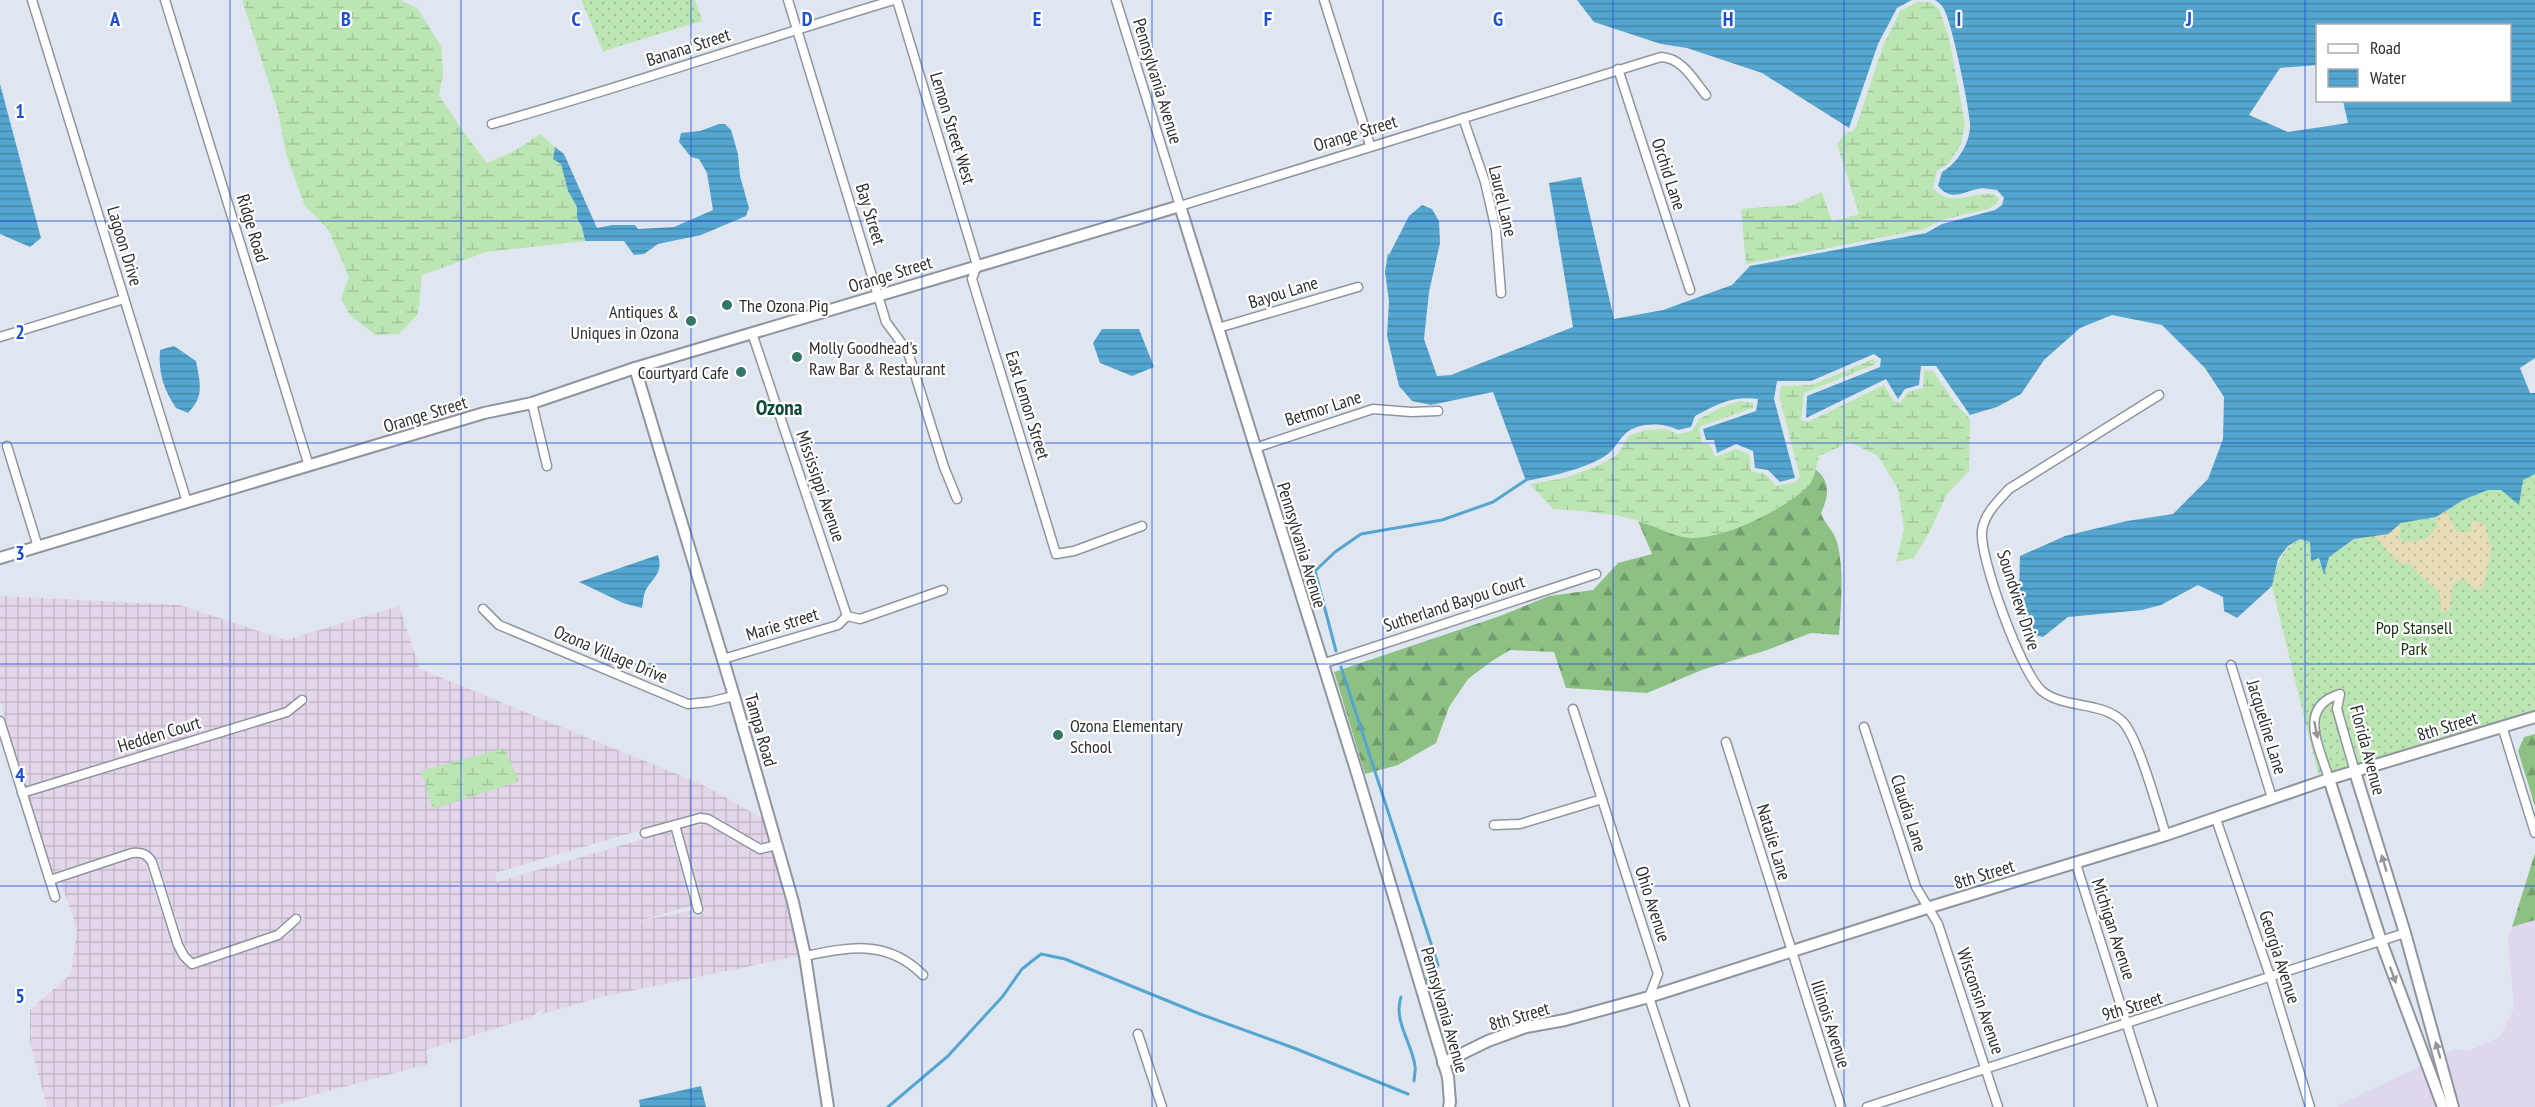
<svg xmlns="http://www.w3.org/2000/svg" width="2535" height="1107" font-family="'PT Sans Narrow',sans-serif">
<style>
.commercial{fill:#dfd7ed}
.industrial{fill:url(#industrial-grid)}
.grass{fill:url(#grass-dots)}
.forest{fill:url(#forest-firs)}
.wetland{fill:url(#wetland-marsh)}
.sand{fill:url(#sand-dots)}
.water{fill:url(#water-rules);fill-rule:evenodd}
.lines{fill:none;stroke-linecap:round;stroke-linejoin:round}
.stream{stroke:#54a6d0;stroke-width:3}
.minor-casing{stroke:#8f949e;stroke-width:11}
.tertiary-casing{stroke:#8f949e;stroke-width:14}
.minor{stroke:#fff;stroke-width:8}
.tertiary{stroke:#fff;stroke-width:10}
.oneway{fill:#969799}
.grid{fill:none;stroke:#1d4ed8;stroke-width:1.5;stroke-opacity:0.55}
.poi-dot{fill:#347667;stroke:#fff;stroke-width:2}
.labels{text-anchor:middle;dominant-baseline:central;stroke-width:4.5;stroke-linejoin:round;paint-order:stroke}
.street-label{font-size:18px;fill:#2d2f33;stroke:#fff}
.poi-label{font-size:18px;fill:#2d2f33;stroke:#fff;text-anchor:start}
.park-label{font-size:18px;fill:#12350b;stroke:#fff}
.quarter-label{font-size:21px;font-weight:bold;fill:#0f473c;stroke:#fff}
.grid-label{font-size:20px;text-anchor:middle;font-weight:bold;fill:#1d4ed8;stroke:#fff;stroke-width:4.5;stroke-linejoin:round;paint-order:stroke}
</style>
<defs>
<pattern id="industrial-grid" width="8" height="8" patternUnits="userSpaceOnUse" patternTransform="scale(1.5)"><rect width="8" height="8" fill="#e3d6ea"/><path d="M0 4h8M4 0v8" fill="none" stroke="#c3b8c9"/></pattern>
<pattern id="grass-dots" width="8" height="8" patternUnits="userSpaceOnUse" patternTransform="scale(1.5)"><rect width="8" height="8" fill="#bbe5b3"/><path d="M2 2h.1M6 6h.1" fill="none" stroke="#a1c59a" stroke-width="1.8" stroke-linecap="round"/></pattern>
<pattern id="forest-firs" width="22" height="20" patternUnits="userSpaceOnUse" patternTransform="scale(1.5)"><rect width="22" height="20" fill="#8dc184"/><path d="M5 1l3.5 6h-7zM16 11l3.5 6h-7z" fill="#749d6d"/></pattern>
<pattern id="wetland-marsh" width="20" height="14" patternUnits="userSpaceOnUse" patternTransform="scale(1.5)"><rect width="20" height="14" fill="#bbe5b3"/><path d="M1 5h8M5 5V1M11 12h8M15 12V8" fill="none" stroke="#a1c59a"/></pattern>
<pattern id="sand-dots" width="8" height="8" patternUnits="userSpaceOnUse" patternTransform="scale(1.5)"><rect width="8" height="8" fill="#e6dcb7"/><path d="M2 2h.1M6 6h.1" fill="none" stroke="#c6bd9e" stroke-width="1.8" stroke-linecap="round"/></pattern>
<pattern id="water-rules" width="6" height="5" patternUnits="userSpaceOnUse" patternTransform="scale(1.5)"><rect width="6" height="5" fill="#54a6d0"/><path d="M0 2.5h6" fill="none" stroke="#4688a9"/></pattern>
</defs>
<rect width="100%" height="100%" fill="#e0e6f0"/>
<!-- commercial -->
<g class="commercial">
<path d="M2535,920V1107H2459L2445,1054L2455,1049L2468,1051L2500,1037L2514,1008L2508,938L2512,927Z"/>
<path d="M2421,1066L2437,1107H2335L2345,1102Z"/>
</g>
<!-- industrial -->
<path class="industrial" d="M0,596L180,605L286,640L399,606L420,669L701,784L764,819L771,842L762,844L711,814L698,813L495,873L497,882L670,831L691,906L635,922L698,909L686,918L705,912L681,828L705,824L757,854L773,852L799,956L601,997L542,1014L543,1009L529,1018L426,1050L428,1064L270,1107H47L30,1043V1010L71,974L77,929L61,882L133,858L144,860L173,947L179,959L187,967L193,969L279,940L304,919L297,912L275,931L194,958L184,943L158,860L153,853L144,848L131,849L53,872L28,796L288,717L310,701L303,693L284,708L26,787L0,701Z"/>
<!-- grass -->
<g class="grass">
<path d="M581,0H695L702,21L603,51Z"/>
<path d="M2535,474V710L2358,767L2318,774L2272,586C2277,564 2280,551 2300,539L2310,542L2311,561L2318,558L2324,574L2329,557L2354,539L2376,535L2401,523L2436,517L2463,500L2488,490H2501Z"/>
</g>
<!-- forest -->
<g class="forest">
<path d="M1815,469C1831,481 1829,496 1821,513C1824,523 1831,528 1835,537C1845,560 1841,609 1839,635L1811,633L1767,650L1702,670L1647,693L1566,688L1554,652L1510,650L1492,661L1468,679L1449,707L1436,743L1398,765L1365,774L1334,672L1500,616L1549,596L1593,590L1618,563L1652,554L1638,521L1684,537L1810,484Z"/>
<path d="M2535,734V806L2518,751L2524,737Z"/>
<path d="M2535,853V920L2512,927Z"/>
</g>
<!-- wetland -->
<g class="wetland">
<path d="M242,0H400L417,8L441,46L443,73L439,96L468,138L487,163L516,150L540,134L555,147L553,159L561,164L568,191L577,207V218L582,227L585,241L486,252L422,275L418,314L399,334L375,335L349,314L341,298L349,277L328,229L305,206L286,154L278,111Z"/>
<path d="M1918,2H1930L1939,9L1949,38L1965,124L1961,144L1949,163L1937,171L1933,188C1953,209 1969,191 1994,194L1999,199L1997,203L1988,209L1941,220L1925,229L1746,264L1741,209L1793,205L1822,192L1832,222L1859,214L1837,144L1846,132H1852L1856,127L1883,46L1900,11Z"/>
<path d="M1873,359L1876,364L1804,393L1801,420L1808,422L1884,385L1894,402L1900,403L1908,392L1923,388L1924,370L1933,371L1955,403L1970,419L1969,471L1947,494L1931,529L1914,558L1896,562L1904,529L1898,489L1878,456L1850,442L1819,456C1816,465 1815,480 1808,486C1785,510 1716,544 1683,537C1669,534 1654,526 1640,521C1612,513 1582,511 1553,509L1530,484L1565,478L1597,466L1617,455L1629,436L1645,430L1666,429L1678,434L1692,431L1699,419L1720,408L1740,401L1753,403V408L1701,426L1699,430L1702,443L1710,445L1715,457L1736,449L1749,454L1751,471L1765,474L1777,486L1796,482L1800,477L1779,396L1781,386L1812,385Z"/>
<path d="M504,748L519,781L433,809L421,771Z"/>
</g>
<!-- sand -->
<path class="sand" d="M2446,509L2457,532H2471L2472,520L2484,524L2492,548L2483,589L2474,590L2463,579L2453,585L2449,611L2441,613L2440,594L2409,564L2398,563L2380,543L2376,535L2388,534L2401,523L2399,534L2403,542L2426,539L2437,526L2436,517Z"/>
<!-- water -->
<g class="water">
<path d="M1577,0H1912L1897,8L1878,44L1849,128L1762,73L1687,48L1661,44L1594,22Z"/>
<path d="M1935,0H2535V358L2520,368L2530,393H2535V474L2523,480L2519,505L2501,490H2488L2463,500L2436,517L2401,523L2388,534L2354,539L2329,557L2324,575L2319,558L2311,561L2310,542L2300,539L2288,546L2278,559L2272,586L2237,618L2224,611L2223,597L2198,585L2161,605L2142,610L2068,617L2043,637L2025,633L2019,588L2020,556L2065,536L2127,521L2173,514L2208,479L2223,439L2224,397L2205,368L2162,325L2112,315L2080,328L2044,360L2021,394L1997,407L1970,415L1936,366H1921L1919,385L1905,389L1898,399L1886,379L1806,418L1807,396L1880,367L1881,359L1874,354L1811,381H1777L1774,399L1795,478L1780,482L1768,470L1755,468L1753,451L1736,444L1717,453L1714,440H1706L1703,429L1756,411L1758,399C1732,396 1718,404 1695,416L1691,427L1678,430C1664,422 1637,422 1625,434C1612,448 1614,453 1594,462C1572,472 1550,476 1526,481L1493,392L1431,405L1412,401L1399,386L1387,336L1389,301L1385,272L1388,253L1389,255L1409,216L1422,205L1432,209L1439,221L1440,243L1429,292L1424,339L1437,376L1451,375L1573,327L1549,183L1581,177L1614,319L1663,310L1732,285L1750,266L1926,233L1942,224L1995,210L2002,205L2004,198L1997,190C1990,189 1983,187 1977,189C1961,193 1951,201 1938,186L1942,172C1958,163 1971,142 1970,123C1969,107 1951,15 1942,6C1940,3 1937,2 1935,0ZM2318,26H2510V100L2343,101L2348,123L2288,132L2249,115L2280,68L2317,65Z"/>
<path d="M0,84L41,238L30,247L0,234Z"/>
<path d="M719,124H725L731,130L738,154L740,176L749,208L746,216L701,235L658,244L644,254L634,255L624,241H585L582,227L577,218V207L568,191L561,164L553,159L555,147L564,154L597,228L612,225H635L638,229L674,227L713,210L707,173L699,159L691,157L679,142L681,133L700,131Z"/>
<path d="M1102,329H1139L1154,367L1132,376L1100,363L1093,343Z"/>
<path d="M174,346L196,361C200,383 205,396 188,413L176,408C164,390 158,373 160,350Z"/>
<path d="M658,555C664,575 651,578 645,592C643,597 643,604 642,608L623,603L579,582Z"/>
<path d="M701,1086L706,1107H640L639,1100Z"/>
</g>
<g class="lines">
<!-- stream -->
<g class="stream">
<path d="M1336,651L1315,571L1335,552L1361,534L1442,520L1493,502L1526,480"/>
<path d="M1341,667L1438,965L1427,980"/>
<path d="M1401,997C1393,1021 1412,1043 1415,1066C1416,1071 1414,1076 1414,1081"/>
<path d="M888,1107L948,1056L1003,996L1022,969L1041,954L1065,959L1200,1014L1294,1048L1408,1094"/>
</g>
<!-- minor casing -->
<g class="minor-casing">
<g id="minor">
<path d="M32,0L187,502"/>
<path d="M165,0L309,466"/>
<path d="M788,0L886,322L908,352L944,467L957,499"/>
<path d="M897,0L977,265L972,279L1056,554L1074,551L1142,526"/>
<path d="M1116,0L1180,206L1661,57C1682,58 1693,79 1706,95"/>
<path d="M1324,0L1370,145"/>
<path d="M1618,69L1690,290"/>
<path d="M1463,118L1485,182L1496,230L1501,293"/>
<path d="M492,124C627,86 760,40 894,0"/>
<path d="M1218,328L1358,287"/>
<path d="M752,333L847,616"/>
<path d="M0,337L124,299"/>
<path d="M2159,395L2009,489C1998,501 1984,514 1982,531C1979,557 2022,675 2042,691C2064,709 2101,701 2122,721C2138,736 2158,811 2166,835"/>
<path d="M532,403L547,466"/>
<path d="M7,446L38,547"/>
<path d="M1255,448L1373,409L1411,412L1438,411"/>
<path d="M483,609L499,625L688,704L709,702L734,696"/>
<path d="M847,616L860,619L943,590"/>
<path d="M723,659L838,625L847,616"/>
<path d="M1322,664L1596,574"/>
<path d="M2231,665L2272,798"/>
<path d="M1573,709L1658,974L1649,997L1685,1107"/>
<path d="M0,721L55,897"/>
<path d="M2502,726L2535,833"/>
<path d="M1864,727L1916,887L1938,924L1998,1107"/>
<path d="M1726,742L1841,1107"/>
<path d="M2329,779C2320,748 2296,707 2340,694L2337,709L2355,772"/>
<path d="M22,793L287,712L302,700"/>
<path d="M2216,819L2271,979L2310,1107"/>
<path d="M675,825L698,909"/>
<path d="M1494,825L1520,824L1602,799"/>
<path d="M645,833L700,818L708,819L760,849L777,845"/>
<path d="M2076,864L2153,1107"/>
<path d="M50,880L132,853C142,852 147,854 152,862L178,945L184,956L192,964L278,935L296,919"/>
<path d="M805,956C851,947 887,939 923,975"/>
<path d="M1138,1034L1162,1107"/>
<path d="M1867,1107L2405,933"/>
</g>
</g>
<!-- tertiary casing -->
<g class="tertiary-casing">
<g id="tertiary">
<path d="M635,368L734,696L793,902L805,956L828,1107"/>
<path d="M0,558L484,413L532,403L635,368L1180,206L1357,773L1448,1077L1450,1102L1449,1107"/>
<path d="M2355,772L2405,933L2453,1107"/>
<path d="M2329,779L2381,941L2443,1107"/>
<path d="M1443,1063L1488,1041L1526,1027L1565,1020L1649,997L1927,908L2166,835L2329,779L2535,717"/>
</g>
</g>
<!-- minor -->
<use href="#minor" class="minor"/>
<!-- tertiary -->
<use href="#tertiary" class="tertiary"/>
</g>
<!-- one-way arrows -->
<defs><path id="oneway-solid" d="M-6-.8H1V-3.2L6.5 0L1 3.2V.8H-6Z" transform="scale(1.5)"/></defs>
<g class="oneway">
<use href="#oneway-solid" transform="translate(2316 730) rotate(79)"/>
<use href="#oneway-solid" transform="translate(2384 863) rotate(-107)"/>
<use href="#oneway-solid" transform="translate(2393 975) rotate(70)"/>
<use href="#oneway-solid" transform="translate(2438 1050) rotate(-106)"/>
</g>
<!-- grid -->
<path class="grid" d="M230,0V1107M461,0V1107M691,0V1107M922,0V1107M1152,0V1107M1383,0V1107M1613,0V1107M1844,0V1107M2074,0V1107M2305,0V1107M0,221H2535M0,443H2535M0,664H2535M0,886H2535"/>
<!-- markers -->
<g class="poi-dot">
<circle cx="727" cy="305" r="6"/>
<circle cx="691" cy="321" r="6"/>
<circle cx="797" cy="357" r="6"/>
<circle cx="741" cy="372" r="6"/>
<circle cx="1058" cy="735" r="6"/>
</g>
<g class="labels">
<!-- street labels -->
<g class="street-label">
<text transform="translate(688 47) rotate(-18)">Banana Street</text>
<text transform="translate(1158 81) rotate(73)">Pennsylvania Avenue</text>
<text transform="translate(953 128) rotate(73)">Lemon Street West</text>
<text transform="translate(1355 133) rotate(-17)">Orange Street</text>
<text transform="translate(1669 174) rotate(72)">Orchid Lane</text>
<text transform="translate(1503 201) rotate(77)">Laurel Lane</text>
<text transform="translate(871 214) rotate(73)">Bay Street</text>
<text transform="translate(253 228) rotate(73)">Ridge Road</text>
<text transform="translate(125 246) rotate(73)">Lagoon Drive</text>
<text transform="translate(890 274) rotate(-17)">Orange Street</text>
<text transform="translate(1283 292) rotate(-17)">Bayou Lane</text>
<text transform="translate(1028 405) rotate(73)">East Lemon Street</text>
<text transform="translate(1323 408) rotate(-18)">Betmor Lane</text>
<text transform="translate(425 414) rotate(-17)">Orange Street</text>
<text transform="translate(821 486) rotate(71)">Mississippi Avenue</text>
<text transform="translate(1302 545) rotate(73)">Pennsylvania Avenue</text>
<text transform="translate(2019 600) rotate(72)">Soundview Drive</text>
<text transform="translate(1454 603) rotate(-18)">Sutherland Bayou Court</text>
<text transform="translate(782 624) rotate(-17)">Marie street</text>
<text transform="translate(611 654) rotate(23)">Ozona Village Drive</text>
<text transform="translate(2447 726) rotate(-17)">8th Street</text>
<text transform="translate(2267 727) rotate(73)">Jacqueline Lane</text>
<text transform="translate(761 730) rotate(74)">Tampa Road</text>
<text transform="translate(159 734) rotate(-17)">Hedden Court</text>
<text transform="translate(2368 750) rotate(75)">Florida Avenue</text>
<text transform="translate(1909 813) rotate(72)">Claudia Lane</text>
<text transform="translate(1774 842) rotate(73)">Natalie Lane</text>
<text transform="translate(1984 874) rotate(-17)">8th Street</text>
<text transform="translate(1653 904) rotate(72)">Ohio Avenue</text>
<text transform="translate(2114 929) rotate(72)">Michigan Avenue</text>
<text transform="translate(2280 957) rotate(72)">Georgia Avenue</text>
<text transform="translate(1981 1001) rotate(71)">Wisconsin Avenue</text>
<text transform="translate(2132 1006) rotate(-17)">9th Street</text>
<text transform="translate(1445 1010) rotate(74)">Pennsylvania Avenue</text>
<text transform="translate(1519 1016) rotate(-16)">8th Street</text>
<text transform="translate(1831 1024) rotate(72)">Illinois Avenue</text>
</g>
<!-- poi labels -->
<g class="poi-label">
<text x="739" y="305">The Ozona Pig</text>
<text x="679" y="311" text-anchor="end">Antiques &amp;<tspan x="679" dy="21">Uniques in Ozona</tspan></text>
<text x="809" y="347">Molly Goodhead's<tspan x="809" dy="21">Raw Bar &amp; Restaurant</tspan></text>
<text x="729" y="372" text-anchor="end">Courtyard Cafe</text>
<text x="1070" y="725">Ozona Elementary<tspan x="1070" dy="21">School</tspan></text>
</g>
<!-- park labels -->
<g class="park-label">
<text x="2414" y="627">Pop Stansell<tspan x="2414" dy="21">Park</tspan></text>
</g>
<!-- quarter labels -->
<g class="quarter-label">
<text x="779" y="407">Ozona</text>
</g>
</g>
<g class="grid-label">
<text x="115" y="26">A</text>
<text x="346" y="26">B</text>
<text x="576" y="26">C</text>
<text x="807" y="26">D</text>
<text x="1037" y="26">E</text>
<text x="1268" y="26">F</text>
<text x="1498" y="26">G</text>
<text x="1728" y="26">H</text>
<text x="1959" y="26">I</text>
<text x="2189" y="26">J</text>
<text x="20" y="118">1</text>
<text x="20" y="339">2</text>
<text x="20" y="560">3</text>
<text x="20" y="782">4</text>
<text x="20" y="1003">5</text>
</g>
<!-- legend -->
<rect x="2316" y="24" width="195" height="78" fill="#ffffff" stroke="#abacad" stroke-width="1.5"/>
<rect x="2328" y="44" width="30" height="9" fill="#ffffff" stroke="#abacad" stroke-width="1.5"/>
<text x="2370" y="54" font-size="18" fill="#2d2f33">Road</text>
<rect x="2328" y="69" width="30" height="18" fill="url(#water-rules)" stroke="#abacad" stroke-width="1.5"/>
<text x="2370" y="84" font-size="18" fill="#2d2f33">Water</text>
</svg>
